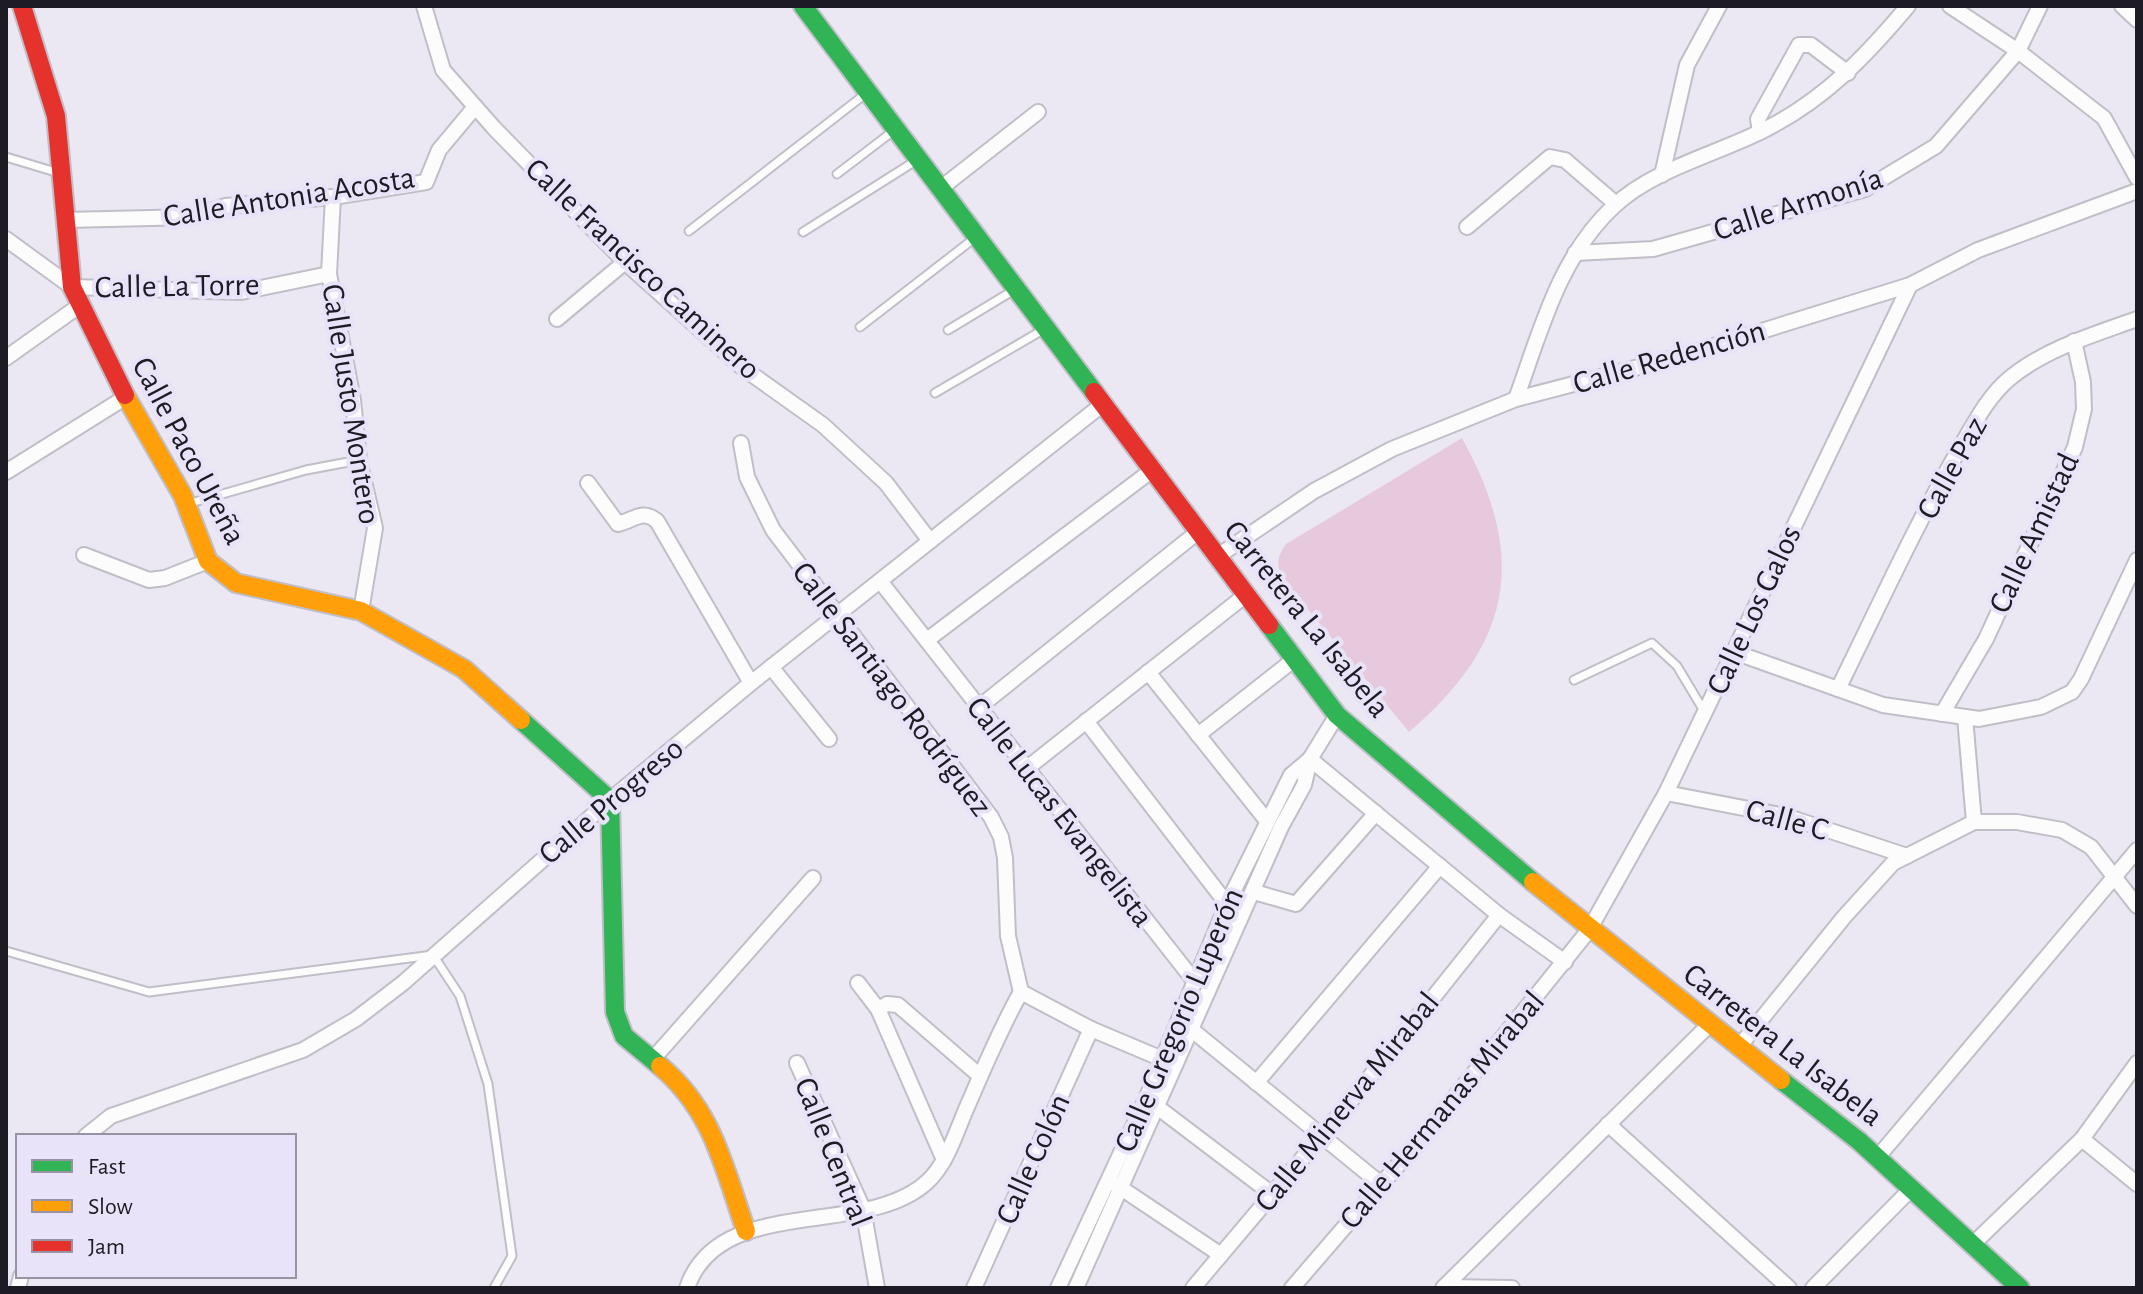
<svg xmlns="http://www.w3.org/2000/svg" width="2143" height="1294" font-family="'Alegreya Sans',sans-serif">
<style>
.green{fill:#e7c9dd}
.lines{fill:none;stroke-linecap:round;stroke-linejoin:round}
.lane-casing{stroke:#c0bec7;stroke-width:11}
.street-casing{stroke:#c0bec7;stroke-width:18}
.fast-casing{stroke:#c0bec7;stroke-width:22}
.slow-casing{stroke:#c0bec7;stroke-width:22}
.jam-casing{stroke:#c0bec7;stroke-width:22}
.lane{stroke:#fcfcfd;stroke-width:7}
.street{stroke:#fcfcfd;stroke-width:14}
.fast{stroke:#30b455;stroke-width:18}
.slow{stroke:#ff9f0a;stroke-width:18}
.jam{stroke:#e5322d;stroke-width:18}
.labels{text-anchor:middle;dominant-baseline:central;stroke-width:8;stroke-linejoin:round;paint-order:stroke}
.street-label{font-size:32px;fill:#1d1b23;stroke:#e9e3f9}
</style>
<rect width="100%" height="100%" fill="#ebe8f4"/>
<!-- green -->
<path class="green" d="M1462,438C1528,558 1513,643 1409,732L1282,578C1276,563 1277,557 1286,544Z"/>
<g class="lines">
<!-- lane casing -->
<g class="lane-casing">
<g id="lane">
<path d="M6,157L59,173"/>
<path d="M837,174L892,132"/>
<path d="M689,231L864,95"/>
<path d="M803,232L917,160"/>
<path d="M860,327L976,237"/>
<path d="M948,330L1014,290"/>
<path d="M935,393L1041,331"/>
<path d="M191,503L306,470L359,460"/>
<path d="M1574,680L1652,643L1677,666L1704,711"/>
<path d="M6,951L149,992L433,955L460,996L488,1084L512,1256L494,1288"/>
</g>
</g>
<!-- street casing -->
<g class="street-casing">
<g id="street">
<path d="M424,6L443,70L494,128L625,262L743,368L823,425L886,483L930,541"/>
<path d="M1950,6L2018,51L2104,118L2137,178"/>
<path d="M2122,6L2137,20"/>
<path d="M1760,132L1758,119L1799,45H1811L1848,73"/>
<path d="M1662,175L1687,65L1719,6"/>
<path d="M941,188L1038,112"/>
<path d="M333,197L329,274L353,400L359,460L375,528L361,611"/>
<path d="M66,220L193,217L225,206L333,197L426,182L439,150L475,107"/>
<path d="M1467,227L1550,157L1565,160L1616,204"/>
<path d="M6,239L72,287L241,292L329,274"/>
<path d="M1575,253L1653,249L1865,189L1936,146L2018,51L2040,6"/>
<path d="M557,319L625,262"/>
<path d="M6,358L79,306"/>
<path d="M1516,399C1541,330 1559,257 1614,206C1655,168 1718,154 1766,129C1825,99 1866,56 1908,6"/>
<path d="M741,443L747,477L773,530L991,817L1001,837L1005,858L1008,936L1021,992"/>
<path d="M6,472L126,397"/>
<path d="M588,483L618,524C634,520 642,509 657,521L751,683"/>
<path d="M84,555L149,580L165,578L208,561"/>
<path d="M1218,556L1314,491L1392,449L1516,399L1681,356L1910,285L1978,250L2137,191"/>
<path d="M880,581L1195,982"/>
<path d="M927,640L1151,471"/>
<path d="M1734,652L1883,705L1979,719L2041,707L2072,692L2081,679L2137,560"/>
<path d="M771,667L829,739"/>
<path d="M1148,672L1267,821"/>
<path d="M1838,689C1878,608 1915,526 1960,448C1974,424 1988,396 2010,378C2047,348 2093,335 2137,319"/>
<path d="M978,708L1199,531"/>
<path d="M1942,714L1986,639L2075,447L2084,409L2083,382L2074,341"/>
<path d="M1965,717L1974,822"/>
<path d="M1086,721L1227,904"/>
<path d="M1198,735L1296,658"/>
<path d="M1310,759L1499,915L1565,962"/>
<path d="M1026,769L1247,594"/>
<path d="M1666,793L1785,816L1907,856"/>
<path d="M1254,892L1296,904L1376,813"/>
<path d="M858,983L878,1009L944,1160"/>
<path d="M1021,992L1091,1029L1167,1061"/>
<path d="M878,1009L887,1004L898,1005L980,1076"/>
<path d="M1192,1030L1382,1185"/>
<path d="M1738,1048L1844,917L1893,863L1974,822H2017L2062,830L2091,847L2137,906"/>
<path d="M652,1060L813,878"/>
<path d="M797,1063L863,1209L877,1288"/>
<path d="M1256,1083L1440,866"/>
<path d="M1152,1103L1272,1194"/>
<path d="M1608,1124L1789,1288"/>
<path d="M86,1136L111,1116L303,1050L356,1019L403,983L610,800L751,683L1103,404"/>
<path d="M2082,1139L2137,1184"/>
<path d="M1877,1158L2137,850"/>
<path d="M1115,1184L1221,1255"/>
<path d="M1973,1244L2082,1139L2137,1063"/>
<path d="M1444,1287L1512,1288"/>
<path d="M18,1288L21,1276"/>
<path d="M687,1288C719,1193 865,1239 927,1182C947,1164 956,1132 967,1107C984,1068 1000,1029 1021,992"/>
<path d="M974,1288L1091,1029"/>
<path d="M1058,1288L1146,1099L1227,904L1291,775L1310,759L1337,715"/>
<path d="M1076,1288L1281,827L1304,785L1310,759"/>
<path d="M1193,1288L1345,1108L1499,915"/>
<path d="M1292,1288L1430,1128L1589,930L1666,793L1910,285"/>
<path d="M1443,1288L1708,1026"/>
<path d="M1813,1288L1910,1190"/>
</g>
</g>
<!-- fast casing -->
<g class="fast-casing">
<g id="fast">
<path d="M803,6L1094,392"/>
<path d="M1269,625L1337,715L1533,882"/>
<path d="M521,720L610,800L615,1012L624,1036L660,1066"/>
<path d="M1781,1080L1859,1141L2020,1288"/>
</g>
</g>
<!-- slow casing -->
<g class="slow-casing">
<g id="slow">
<path d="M125,395L183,496L208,561L236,583L361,611L464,669L521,720"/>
<path d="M1533,882L1781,1080"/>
<path d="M660,1066C713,1110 724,1168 746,1231"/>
</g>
</g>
<!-- jam casing -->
<g class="jam-casing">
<g id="jam">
<path d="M22,6L56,116L72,287L125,395"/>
<path d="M1094,392L1269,625"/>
</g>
</g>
<!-- lane -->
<use href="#lane" class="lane"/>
<!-- street -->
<use href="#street" class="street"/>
<!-- fast -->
<use href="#fast" class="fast"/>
<!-- slow -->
<use href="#slow" class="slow"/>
<!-- jam -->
<use href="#jam" class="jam"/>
</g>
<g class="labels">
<!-- street labels -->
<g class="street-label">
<text transform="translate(289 197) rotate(-9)">Calle Antonia Acosta</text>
<text transform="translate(1798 204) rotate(-18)">Calle Armonía</text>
<text transform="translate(643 269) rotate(43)">Calle Francisco Caminero</text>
<text transform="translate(177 286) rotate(-1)">Calle La Torre</text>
<text transform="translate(1669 357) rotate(-16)">Calle Redención</text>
<text transform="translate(351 404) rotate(81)">Calle Justo Montero</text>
<text transform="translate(189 451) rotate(62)">Calle Paco Ureña</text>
<text transform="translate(1952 468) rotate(-61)">Calle Paz</text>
<text transform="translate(2034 533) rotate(-65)">Calle Amistad</text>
<text transform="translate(1754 610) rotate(-65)">Calle Los Galos</text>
<text transform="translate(1307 619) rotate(51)">Carretera La Isabela</text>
<text transform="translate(892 689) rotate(53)">Calle Santiago Rodríguez</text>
<text transform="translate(611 801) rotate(-40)">Calle Progreso</text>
<text transform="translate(1060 812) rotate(52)">Calle Lucas Evangelista</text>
<text transform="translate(1787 820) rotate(15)">Calle C</text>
<text transform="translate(1179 1020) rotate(-67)">Calle Gregorio Luperón</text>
<text transform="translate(1783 1045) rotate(38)">Carretera La Isabela</text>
<text transform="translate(1347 1102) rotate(-51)">Calle Minerva Mirabal</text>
<text transform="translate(1442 1110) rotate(-50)">Calle Hermanas Mirabal</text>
<text transform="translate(833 1152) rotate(68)">Calle Central</text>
<text transform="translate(1033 1159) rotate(-66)">Calle Colón</text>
</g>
</g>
<!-- border -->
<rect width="2143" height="1294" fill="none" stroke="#1d1b23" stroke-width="16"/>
<!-- legend -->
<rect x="16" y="1134" width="280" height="144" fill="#e9e3f9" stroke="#9793a3" stroke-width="2"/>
<rect x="32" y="1160" width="40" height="12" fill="#30b455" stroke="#9793a3" stroke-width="2"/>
<text x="88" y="1174" font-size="24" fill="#1d1b23">Fast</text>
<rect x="32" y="1200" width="40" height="12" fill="#ff9f0a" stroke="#9793a3" stroke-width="2"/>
<text x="88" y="1214" font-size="24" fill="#1d1b23">Slow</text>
<rect x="32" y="1240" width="40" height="12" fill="#e5322d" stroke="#9793a3" stroke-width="2"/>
<text x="88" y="1254" font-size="24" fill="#1d1b23">Jam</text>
</svg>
